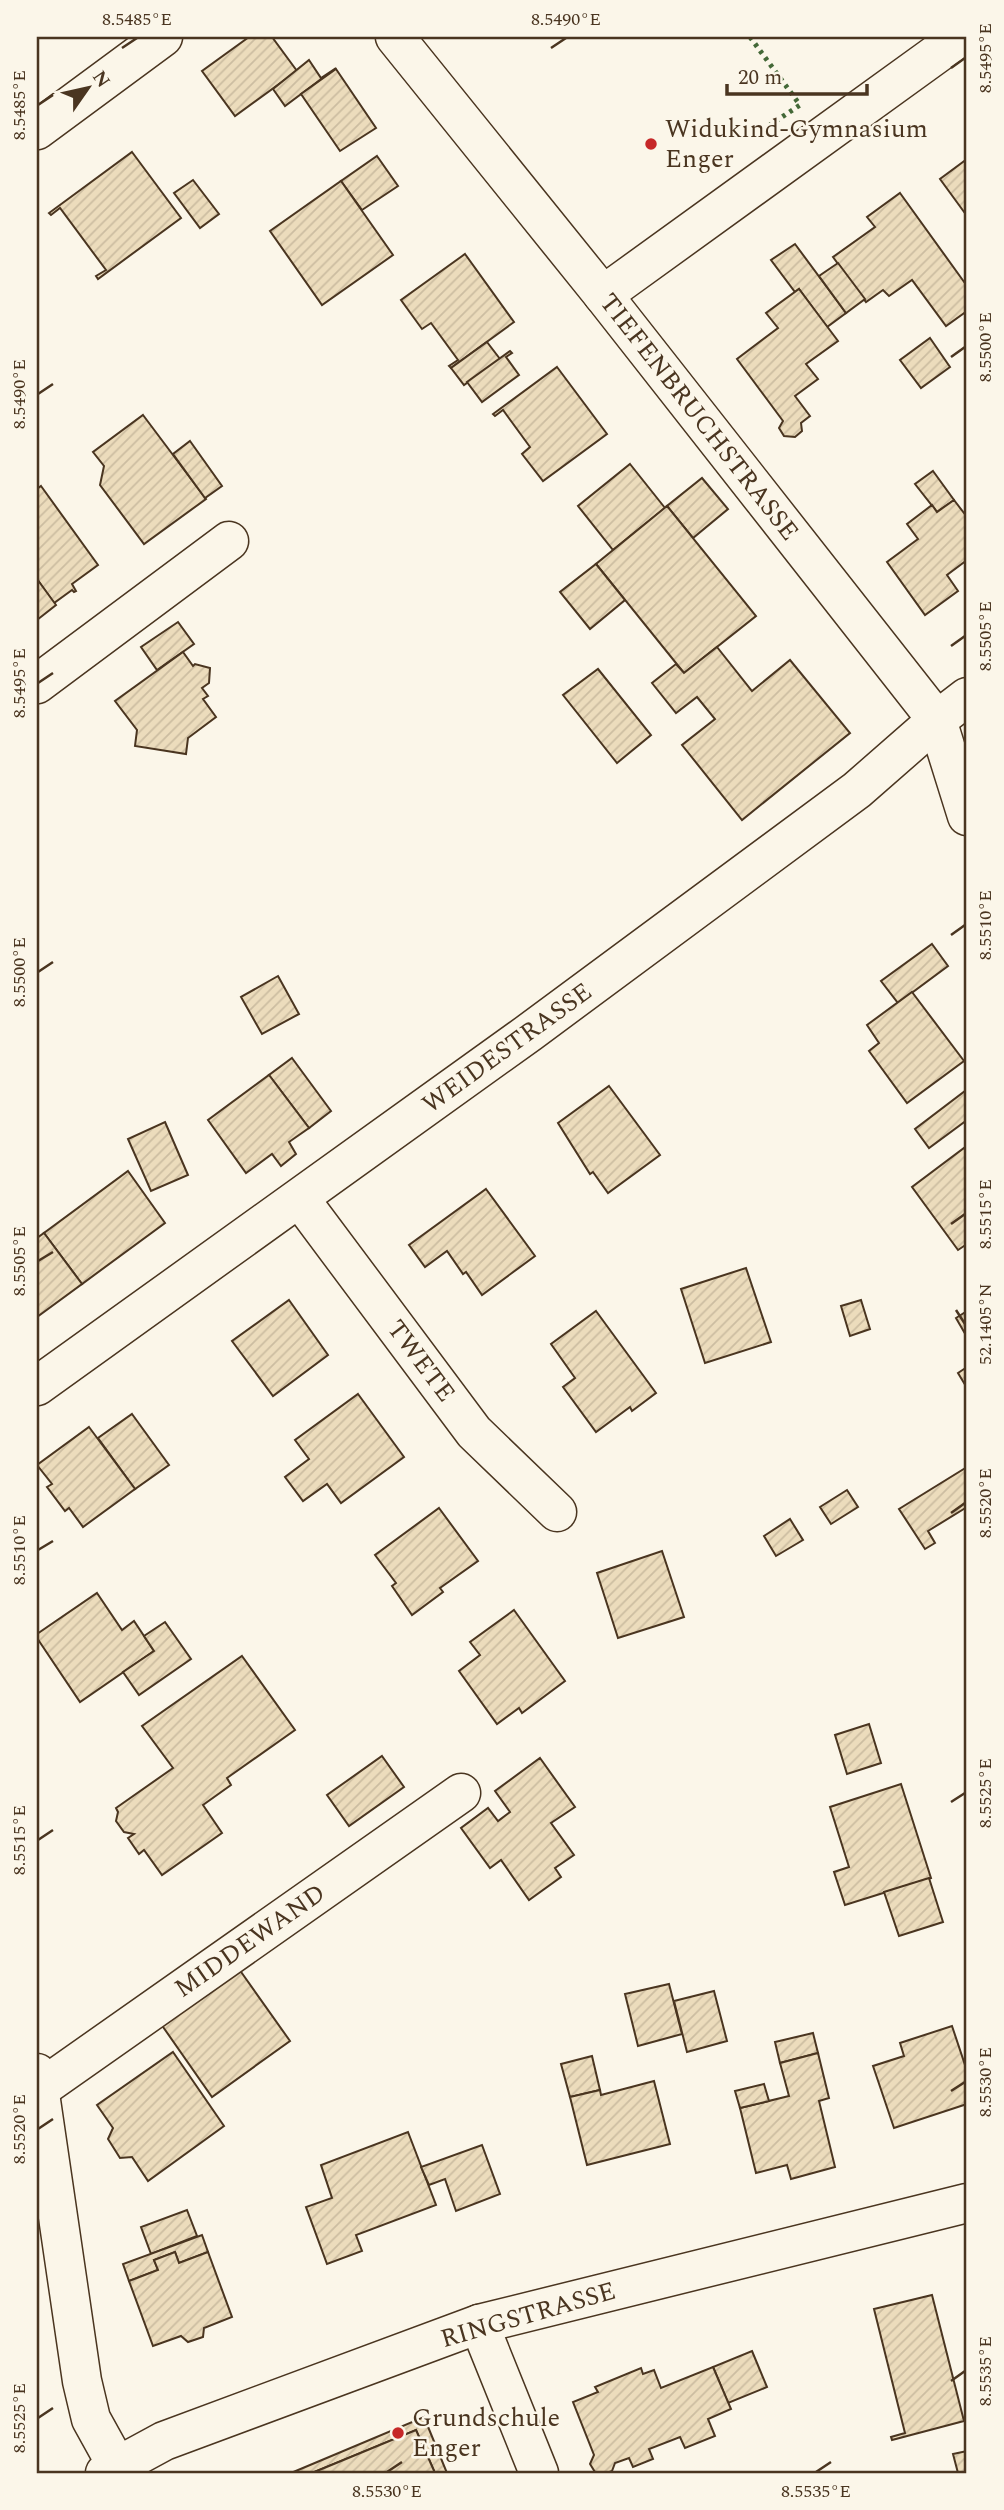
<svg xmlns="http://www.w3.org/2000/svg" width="1004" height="2510" font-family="Spectral,serif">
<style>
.building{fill:url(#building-hatch);stroke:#4a3520;stroke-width:2}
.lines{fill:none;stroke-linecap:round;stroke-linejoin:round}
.minor-casing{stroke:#4a3520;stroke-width:41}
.minor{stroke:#fbf6e9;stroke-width:38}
.hedge{stroke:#436837;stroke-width:5;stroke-dasharray:3.5 5;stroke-linecap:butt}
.ticks{fill:none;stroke:#4a3520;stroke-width:2.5}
.poi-dot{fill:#c62828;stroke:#fbf6e9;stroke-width:2.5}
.labels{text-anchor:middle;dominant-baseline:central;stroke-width:5;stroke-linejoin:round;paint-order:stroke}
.poi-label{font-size:26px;fill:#4a3520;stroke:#fbf6e9;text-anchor:start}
.street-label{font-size:26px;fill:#4a3520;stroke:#fbf6e9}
.neatline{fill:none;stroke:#4a3520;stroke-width:2.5}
.ticks-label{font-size:18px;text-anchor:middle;fill:#4a3520}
</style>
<defs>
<pattern id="building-hatch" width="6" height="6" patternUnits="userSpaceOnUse" patternTransform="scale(1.75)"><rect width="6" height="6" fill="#ecdcbc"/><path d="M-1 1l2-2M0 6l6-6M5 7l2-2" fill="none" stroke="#ccbda1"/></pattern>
</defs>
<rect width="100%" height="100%" fill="#fbf6e9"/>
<!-- building -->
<g class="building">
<path d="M249,37H272L297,71L235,116L202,71Z"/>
<path d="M309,60L321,78L336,68L285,106L273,89Z"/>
<path d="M336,69L376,128L340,151L301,94Z"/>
<path d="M132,152L181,218L98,279L96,276L106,270L60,208L51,215L49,213Z"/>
<path d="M377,156L398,186L362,210L341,181Z"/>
<path d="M967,159V216L940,179Z"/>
<path d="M193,180L219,214L200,228L174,193Z"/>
<path d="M341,181L393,255L322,305L270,231Z"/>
<path d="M900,193L967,286V311L946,326L912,280L889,296L883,290L866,302L833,257L875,227L867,217Z"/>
<path d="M795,244L846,313L827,327L799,289L795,292L771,260Z"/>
<path d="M465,254L514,322L451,368L449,366L458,360L431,323L422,329L401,300Z"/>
<path d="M838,263L865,299L846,313L819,276Z"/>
<path d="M799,289L838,341L806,364L818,379L795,396L810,416L801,423L802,431L795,437L784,436L779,428L783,421L737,359L778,328L766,313Z"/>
<path d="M930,338L950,367L921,388L900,360Z"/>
<path d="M487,342L500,359L464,385L451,368Z"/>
<path d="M510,351L512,353L506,357L519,375L482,402L467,382Z"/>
<path d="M557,367L607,434L543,481L522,454L530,447L503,410L495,416L493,414Z"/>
<path d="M143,415L206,499L144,544L100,485L104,466L93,452Z"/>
<path d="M190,441L222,486L205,498L173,454Z"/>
<path d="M630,464L665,508L613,550L578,506Z"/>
<path d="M933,471L954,500L937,512L915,484Z"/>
<path d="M702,478L728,509L693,538L667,506Z"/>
<path d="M41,486L98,565L72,584L76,591L74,592L72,590L54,603L37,579V489Z"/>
<path d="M954,500L967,517V560L947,575L958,591L925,615L887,562L918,539L907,524L932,505L937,512Z"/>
<path d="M667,506L756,616L684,673L596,564Z"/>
<path d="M596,564L625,600L590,629L560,592Z"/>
<path d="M37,579L56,605L37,620Z"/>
<path d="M178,622L194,644L157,670L141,647Z"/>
<path d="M717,647L752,691L790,660L850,733L742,820L682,745L715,719L697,697L676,713L652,683L676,664L684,673Z"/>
<path d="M183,652L193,666L195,664L210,668L209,683L202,688L208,696L203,699L216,717L188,738L186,754L135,746L137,730L115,701Z"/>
<path d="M598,669L651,735L617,763L563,695Z"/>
<path d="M932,944L948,966L898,1003L881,981Z"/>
<path d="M278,976L299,1014L262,1034L241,997Z"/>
<path d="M912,992L964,1061L907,1103L869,1051L879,1043L867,1025Z"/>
<path d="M292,1058L331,1111L309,1128L269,1075Z"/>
<path d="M269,1075L309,1128L289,1142L296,1154L281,1166L272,1154L246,1173L208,1120Z"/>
<path d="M609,1086L660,1155L608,1193L593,1172L590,1174L558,1123Z"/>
<path d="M965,1091L967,1120L929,1148L915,1129Z"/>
<path d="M165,1122L188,1175L151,1191L128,1139Z"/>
<path d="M964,1148L967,1152V1244L958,1250L912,1187Z"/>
<path d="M128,1171L165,1223L82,1284L44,1233Z"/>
<path d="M486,1189L535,1256L482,1295L466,1272L463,1274L447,1251L425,1267L409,1245Z"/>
<path d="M44,1233L82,1284L37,1317V1238Z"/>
<path d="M746,1268L771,1342L705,1363L681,1289Z"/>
<path d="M289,1300L328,1355L273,1396L232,1341Z"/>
<path d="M861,1300L870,1329L850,1336L841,1306Z"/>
<path d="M596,1311L656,1393L632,1411L630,1407L596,1432L563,1387L575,1378L551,1344Z"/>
<path d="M967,1311V1337L956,1318Z"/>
<path d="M967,1367V1388L958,1373Z"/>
<path d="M358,1394L404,1457L341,1503L327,1484L303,1501L285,1477L309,1459L295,1440Z"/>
<path d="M132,1414L169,1465L135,1489L98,1438Z"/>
<path d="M89,1427L135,1489L83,1527L69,1508L65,1511L47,1487L52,1484L37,1465Z"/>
<path d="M967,1467V1507L928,1531L935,1543L925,1549L899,1509Z"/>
<path d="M847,1490L858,1507L831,1524L820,1507Z"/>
<path d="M439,1508L478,1561L440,1588L443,1592L412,1615L392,1586L396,1583L375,1555Z"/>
<path d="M790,1519L803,1540L776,1556L764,1536Z"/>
<path d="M662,1551L684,1617L618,1638L597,1573Z"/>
<path d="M97,1593L122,1630L134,1621L154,1651L80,1702L37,1638V1634Z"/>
<path d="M514,1610L565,1681L522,1713L519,1708L497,1724L459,1671L480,1655L470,1642Z"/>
<path d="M165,1622L191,1659L139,1695L123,1672L154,1651L144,1636Z"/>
<path d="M242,1656L295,1730L227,1778L231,1785L203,1805L222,1833L162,1875L144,1850L139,1854L128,1838L134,1834L124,1832L116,1821L118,1812L116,1808L173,1768L142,1726Z"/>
<path d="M869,1724L881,1763L847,1774L835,1735Z"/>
<path d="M382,1756L404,1787L349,1826L327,1795Z"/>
<path d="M540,1758L575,1807L551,1823L574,1855L555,1868L561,1877L529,1900L501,1860L490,1868L461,1828L488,1808L498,1821L510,1812L495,1791Z"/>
<path d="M901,1784L931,1878L845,1905L834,1872L849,1867L830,1807Z"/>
<path d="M929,1878L943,1922L899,1936L884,1892Z"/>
<path d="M239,1969L290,2041L212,2097L161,2024Z"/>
<path d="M669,1984L682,2034L638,2046L625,1994Z"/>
<path d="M714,1991L727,2041L687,2052L674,2001Z"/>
<path d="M952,2026L967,2071V2104L894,2128L873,2066L904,2056L900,2043Z"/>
<path d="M813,2033L818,2053L780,2063L775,2042Z"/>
<path d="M173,2052L224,2126L148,2181L132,2157L120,2158L108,2139L113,2128L97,2105Z"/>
<path d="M818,2053L829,2098L819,2101L835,2167L791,2179L787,2165L756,2173L740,2108L789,2096L780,2063Z"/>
<path d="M592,2056L600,2090L570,2097L561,2064Z"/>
<path d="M654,2081L670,2144L587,2165L570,2097L600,2090L601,2095Z"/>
<path d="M764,2084L769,2101L740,2108L735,2091Z"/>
<path d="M408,2132L436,2205L356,2235L362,2251L327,2264L306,2207L332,2198L321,2165Z"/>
<path d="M482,2145L500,2194L456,2211L445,2179L429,2185L421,2167Z"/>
<path d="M187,2210L197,2236L151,2254L141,2227Z"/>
<path d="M202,2235L208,2252L179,2263L175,2252L154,2260L158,2270L129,2281L123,2264Z"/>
<path d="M175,2252L179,2263L208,2252L232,2317L204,2328L203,2337L188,2342L181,2336L153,2346L129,2281L158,2270L154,2260Z"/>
<path d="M932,2295L964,2421L892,2440L891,2437L905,2433L874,2309Z"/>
<path d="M752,2351L767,2387L728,2403L713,2367Z"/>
<path d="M713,2367L731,2409L708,2419L715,2436L685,2448L680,2437L649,2449L653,2459L633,2467L629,2458L615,2463L612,2471L607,2473L595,2472L590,2464L594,2455L573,2402L598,2392L595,2387L641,2368L643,2374L654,2370L661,2388Z"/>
<path d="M424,2417L447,2473H435L416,2430L312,2473H291Z"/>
<path d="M416,2430L435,2473H312Z"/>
<path d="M967,2451V2473H958L953,2454Z"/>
</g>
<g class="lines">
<!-- minor casing -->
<g class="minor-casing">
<g id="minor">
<path d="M395,37L603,295L937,720L967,816"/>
<path d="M37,130L163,37"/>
<path d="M603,295L960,37"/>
<path d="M37,684L229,541"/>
<path d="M300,1199L474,1432L557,1512"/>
<path d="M37,1386L530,1032L857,790L937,720L967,697"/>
<path d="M37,2073L82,2381L91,2419L117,2466"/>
<path d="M40,2089L461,1793"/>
<path d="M479,2324L539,2473"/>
<path d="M105,2473L164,2441L479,2324L967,2203"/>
</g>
</g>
<!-- minor -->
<use href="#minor" class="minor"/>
<!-- hedge -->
<path class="hedge" d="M750,37L800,105L770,125"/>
</g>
<!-- ticks -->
<path class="ticks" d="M122,48L137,38M551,48L566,38M951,68L965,58M38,105L53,95M951,357L965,347M38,394L53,384M951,646L965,636M38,683L53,673M951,935L965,925M38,972L53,962M951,1224L965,1214M38,1261L53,1252M956,1310L965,1324M951,1513L965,1503M38,1550L53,1541M951,1802L965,1793M38,1840L53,1830M951,2091L965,2082M38,2129L53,2119M951,2381L965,2371M38,2418L53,2408M387,2472L402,2462M816,2472L831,2462"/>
<!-- markers -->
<g class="poi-dot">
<circle cx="651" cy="144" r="7"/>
<circle cx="398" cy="2433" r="7"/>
</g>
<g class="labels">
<!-- poi labels -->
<g class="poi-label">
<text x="665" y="129">Widukind-Gymnasium<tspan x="665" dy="30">Enger</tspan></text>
<text x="412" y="2418">Grundschule<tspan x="412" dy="30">Enger</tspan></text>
</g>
<!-- street labels -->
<g class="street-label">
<text transform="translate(699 417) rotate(52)">TIEFENBRUCHSTRASSE</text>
<text transform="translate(507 1048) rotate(-36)">WEIDESTRASSE</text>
<text transform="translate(421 1361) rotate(53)">TWETE</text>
<text transform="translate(250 1941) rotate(-35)">MIDDEWAND</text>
<text transform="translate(528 2315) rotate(-16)">RINGSTRASSE</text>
</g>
</g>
<!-- border -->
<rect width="1004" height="2510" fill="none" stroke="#fbf6e9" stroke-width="77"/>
<!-- north arrow -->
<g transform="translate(88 88) rotate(56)" stroke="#fbf6e9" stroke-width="5" paint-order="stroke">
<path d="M0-5L12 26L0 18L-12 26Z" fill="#4a3520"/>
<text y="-10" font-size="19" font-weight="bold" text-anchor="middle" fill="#4a3520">N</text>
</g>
<!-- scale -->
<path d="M727 84v10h140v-10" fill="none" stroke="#4a3520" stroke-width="3.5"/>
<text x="738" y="84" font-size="21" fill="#4a3520" stroke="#fbf6e9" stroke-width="5" paint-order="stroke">20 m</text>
<rect x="38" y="38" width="927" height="2434" class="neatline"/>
<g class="ticks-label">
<text x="137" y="25">8.5485°E</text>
<text x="566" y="25">8.5490°E</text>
<text transform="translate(985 58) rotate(-90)" y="6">8.5495°E</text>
<text transform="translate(19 105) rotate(-90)" y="6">8.5485°E</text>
<text transform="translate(985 347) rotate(-90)" y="6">8.5500°E</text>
<text transform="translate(19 394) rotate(-90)" y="6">8.5490°E</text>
<text transform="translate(985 636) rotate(-90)" y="6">8.5505°E</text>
<text transform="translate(19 683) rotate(-90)" y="6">8.5495°E</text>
<text transform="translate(985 925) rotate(-90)" y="6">8.5510°E</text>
<text transform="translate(19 972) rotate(-90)" y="6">8.5500°E</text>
<text transform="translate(985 1214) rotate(-90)" y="6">8.5515°E</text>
<text transform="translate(19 1261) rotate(-90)" y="6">8.5505°E</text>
<text transform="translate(985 1324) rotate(-90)" y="6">52.1405°N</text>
<text transform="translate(985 1503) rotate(-90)" y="6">8.5520°E</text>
<text transform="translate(19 1550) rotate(-90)" y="6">8.5510°E</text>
<text transform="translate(985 1793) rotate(-90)" y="6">8.5525°E</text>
<text transform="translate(19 1840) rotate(-90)" y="6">8.5515°E</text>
<text transform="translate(985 2082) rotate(-90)" y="6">8.5530°E</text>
<text transform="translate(19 2129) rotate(-90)" y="6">8.5520°E</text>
<text transform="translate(985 2371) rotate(-90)" y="6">8.5535°E</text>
<text transform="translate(19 2418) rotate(-90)" y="6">8.5525°E</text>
<text x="387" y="2497">8.5530°E</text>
<text x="816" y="2497">8.5535°E</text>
</g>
</svg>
